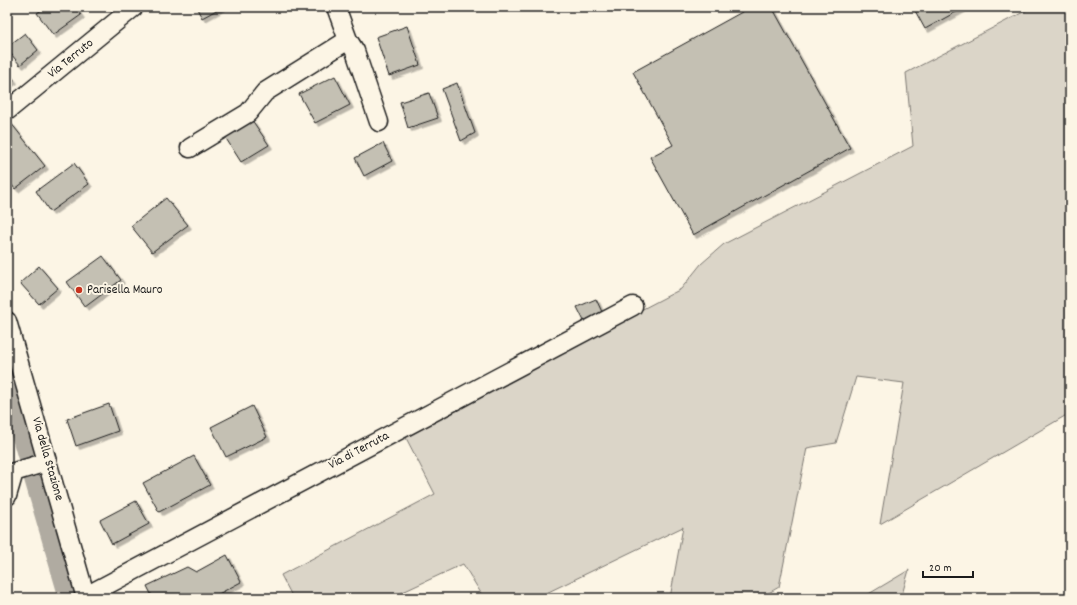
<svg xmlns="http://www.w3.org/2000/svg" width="1077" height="605" font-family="Dekko,sans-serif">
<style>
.green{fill:#dbd5c8;stroke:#7c7872}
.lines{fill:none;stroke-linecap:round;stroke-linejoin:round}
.stream{stroke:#75726c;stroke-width:5}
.canal{stroke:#b0aba1;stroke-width:18}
.building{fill:#c4c0b3;stroke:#1c1c1c;filter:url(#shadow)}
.minor-casing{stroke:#1c1c1c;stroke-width:21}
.minor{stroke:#fcf5e5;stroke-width:18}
.poi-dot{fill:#c8321e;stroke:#fcf5e5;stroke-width:1.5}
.labels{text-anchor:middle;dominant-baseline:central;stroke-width:4;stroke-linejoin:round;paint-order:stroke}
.street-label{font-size:13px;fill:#1c1c1c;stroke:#fcf5e5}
.poi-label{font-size:13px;fill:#1c1c1c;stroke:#fcf5e5;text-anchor:start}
</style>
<defs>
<filter id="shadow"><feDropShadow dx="3.5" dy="3.5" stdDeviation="0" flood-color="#0004"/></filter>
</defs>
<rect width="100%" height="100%" fill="#fcf5e5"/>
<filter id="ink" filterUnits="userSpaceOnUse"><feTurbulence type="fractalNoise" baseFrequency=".025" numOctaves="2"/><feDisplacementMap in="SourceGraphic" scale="8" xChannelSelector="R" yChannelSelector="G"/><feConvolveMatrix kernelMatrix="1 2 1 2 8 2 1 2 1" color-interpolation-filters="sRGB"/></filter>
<g filter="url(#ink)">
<!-- green -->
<g class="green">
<path d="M1033,7H1070V413L880,524L904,383L856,377L836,443L807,448L779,587L760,598H670L683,527L536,598H484L463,564L390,598H293L281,575L435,494L404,434L681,289L701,264L724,244L913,146L906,73Z"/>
<path d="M909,570L901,598H862Z"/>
</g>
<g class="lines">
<!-- stream -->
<path class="stream" d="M7,392V391"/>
<!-- canal -->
<path class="canal" d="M7,390L68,598"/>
</g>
<!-- building -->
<g class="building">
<path d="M46,7H75L81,15L53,35L37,13Z"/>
<path d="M196,7H222L202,18Z"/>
<path d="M751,7H772L850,148L693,235L650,157L673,145L633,72Z"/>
<path d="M913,7H965L925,29Z"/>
<path d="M407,26L420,65L389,76L376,37Z"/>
<path d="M25,33L38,50L20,65L7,49V47Z"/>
<path d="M7,71L14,80L7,85Z"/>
<path d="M335,76L350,105L315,123L299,94Z"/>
<path d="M457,83L475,133L461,141L442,89Z"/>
<path d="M429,93L438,118L408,128L400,102Z"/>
<path d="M252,120L269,145L241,162L225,137Z"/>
<path d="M11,123L45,166L15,189L7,179V126Z"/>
<path d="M383,143L392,161L364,176L355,158Z"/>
<path d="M74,163L89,184L50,212L36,191Z"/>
<path d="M166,198L188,225L152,252L131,226Z"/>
<path d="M103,256L121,280L85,307L67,282Z"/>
<path d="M39,266L58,288L39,304L20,283Z"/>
<path d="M596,299L602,312L584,321L577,307Z"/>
<path d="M109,404L118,431L76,446L67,419Z"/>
<path d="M252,406L267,437L226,457L211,427Z"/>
<path d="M194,456L210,485L159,512L143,483Z"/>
<path d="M136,501L149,524L112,544L100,520Z"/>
<path d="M227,555L241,582L211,598H153L147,586L187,567L196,572Z"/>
</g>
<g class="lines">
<!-- minor casing -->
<g class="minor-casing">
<g id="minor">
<path d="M336,7L348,40L355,51L379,122"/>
<path d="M7,111L134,7"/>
<path d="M190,148L248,113L265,92L348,40"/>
<path d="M7,321L86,598"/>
<path d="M7,496L14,472L47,462"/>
<path d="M86,596L633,306"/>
</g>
</g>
<!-- minor -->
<use href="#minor" class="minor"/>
</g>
</g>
<!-- markers -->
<circle class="poi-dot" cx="79" cy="290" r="4"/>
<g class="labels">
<!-- street labels -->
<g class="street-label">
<text transform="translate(71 59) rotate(-39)">Via Terruto</text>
<text transform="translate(359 451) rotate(-28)">Via di Terruta</text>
<text transform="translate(47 459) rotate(74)">Via della Stazione</text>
</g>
<!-- poi labels -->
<g class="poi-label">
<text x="87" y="290">Parisella Mauro</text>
</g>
</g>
<!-- margin -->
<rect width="1077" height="605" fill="none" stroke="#fcf5e5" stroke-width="24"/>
<rect x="12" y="12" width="1053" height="581" fill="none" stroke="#1c1c1c" stroke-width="1.5" filter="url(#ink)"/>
<!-- scale -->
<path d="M923 571v6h50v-6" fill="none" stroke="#1c1c1c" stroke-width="2"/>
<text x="929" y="571" font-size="12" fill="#1c1c1c" stroke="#fcf5e5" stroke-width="3" paint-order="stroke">20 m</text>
</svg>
